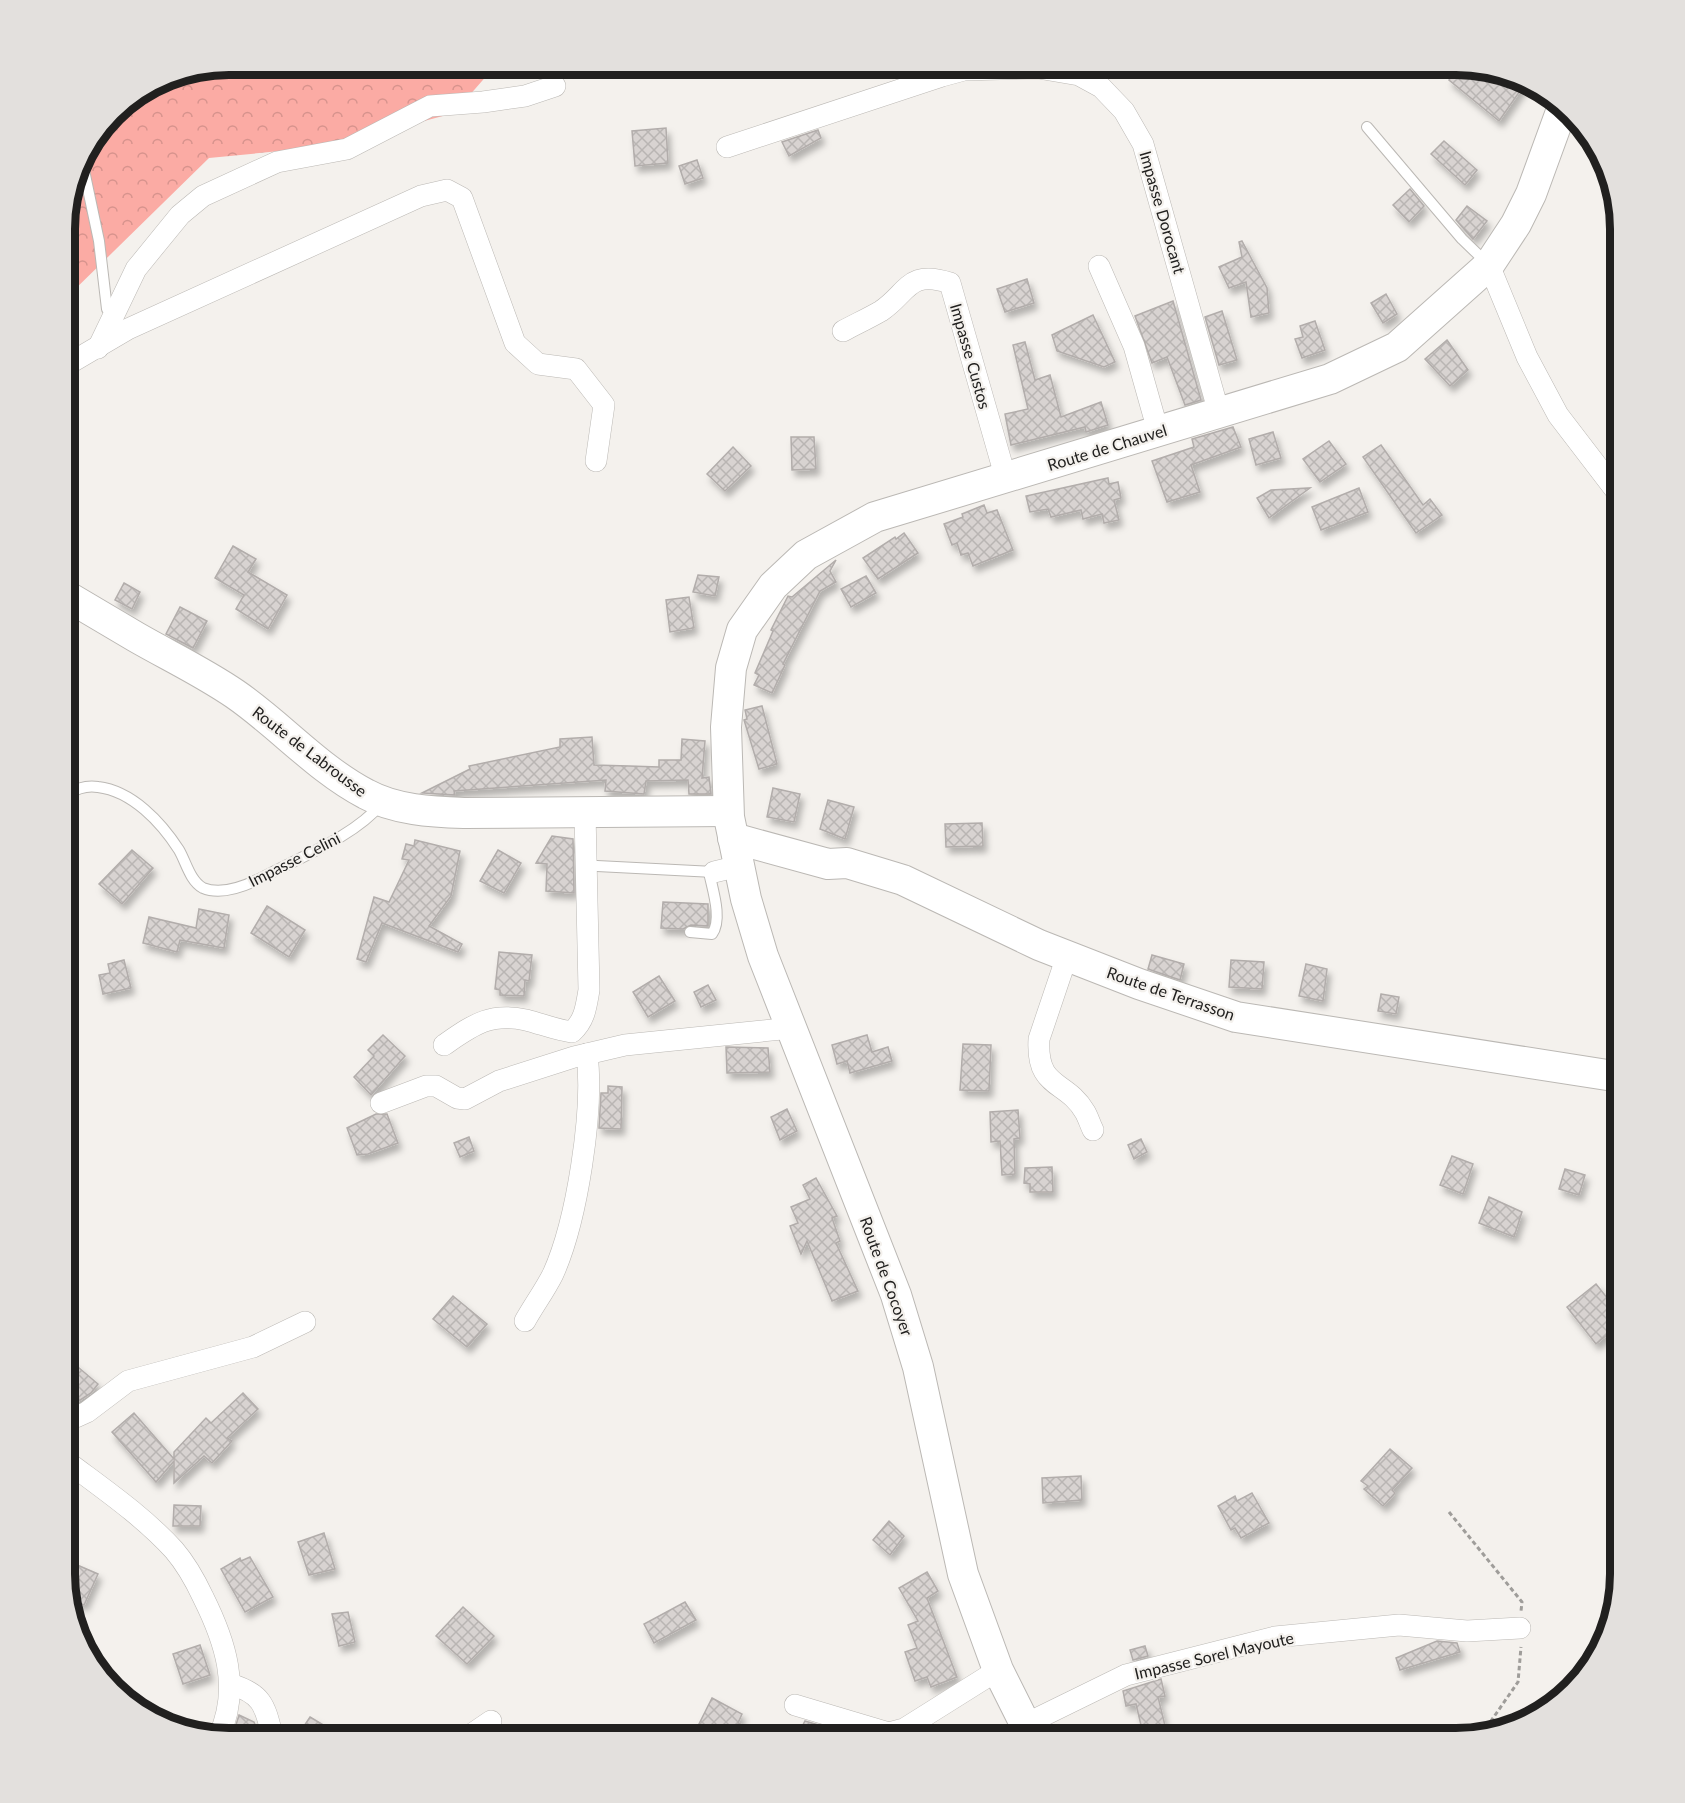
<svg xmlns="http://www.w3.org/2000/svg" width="1685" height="1803" font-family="Lato,sans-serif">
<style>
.forest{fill:url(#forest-crowns)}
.building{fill:url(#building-cross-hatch);stroke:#b2adab;stroke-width:1.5;filter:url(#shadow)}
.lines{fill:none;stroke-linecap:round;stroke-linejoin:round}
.lane-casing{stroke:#bbb8b4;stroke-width:12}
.street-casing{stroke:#bbb8b4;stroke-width:22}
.secondary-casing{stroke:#bbb8b4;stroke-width:32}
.path{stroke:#9f9d9a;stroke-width:3;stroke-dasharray:4.5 3;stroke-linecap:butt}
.lane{stroke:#fff;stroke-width:10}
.street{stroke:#fff;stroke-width:21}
.secondary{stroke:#fff;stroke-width:30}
.labels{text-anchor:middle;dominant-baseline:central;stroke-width:4.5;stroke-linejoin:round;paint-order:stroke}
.street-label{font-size:16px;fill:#21201f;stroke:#f4f1ed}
.rim{fill:none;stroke:#21201f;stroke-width:8}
</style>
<defs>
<pattern id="forest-crowns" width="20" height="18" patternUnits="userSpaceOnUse" patternTransform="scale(1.5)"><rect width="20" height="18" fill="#fbaba4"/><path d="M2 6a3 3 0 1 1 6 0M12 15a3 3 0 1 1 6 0" fill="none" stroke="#d7938d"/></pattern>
<pattern id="building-cross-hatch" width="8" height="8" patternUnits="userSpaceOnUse" patternTransform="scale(1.5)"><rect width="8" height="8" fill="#d8d3d1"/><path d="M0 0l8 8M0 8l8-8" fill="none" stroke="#b9b5b3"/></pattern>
<filter id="shadow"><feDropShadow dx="3.5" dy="6" stdDeviation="3" flood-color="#0004"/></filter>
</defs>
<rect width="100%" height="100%" fill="#f4f1ed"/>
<!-- forest -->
<path class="forest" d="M229,65H496L454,113L331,146L209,158L65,299V217L82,156L120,105L166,77Z"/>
<!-- building -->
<g class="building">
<path d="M1458,65H1467L1527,81L1499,121L1449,80Z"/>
<path d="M666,128L668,163L635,166L632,131Z"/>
<path d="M818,130L821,138L789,156L782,142Z"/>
<path d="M1444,141L1477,170L1465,185L1431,154Z"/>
<path d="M697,160L703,178L685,184L679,166Z"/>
<path d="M1410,189L1424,206L1409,222L1393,205Z"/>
<path d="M1467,206L1487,221L1473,239L1456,220Z"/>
<path d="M1242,241L1267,288L1269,313L1251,317L1246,282L1229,288L1219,267L1242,257L1239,242Z"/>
<path d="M1027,279L1034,303L1005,312L997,289Z"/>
<path d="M1386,294L1397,314L1383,323L1371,303Z"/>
<path d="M1173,301L1201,400L1185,405L1167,357L1152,363L1135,316Z"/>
<path d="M1222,311L1237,360L1219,365L1205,317Z"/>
<path d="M1093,315L1115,362L1104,367L1057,351L1052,335Z"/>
<path d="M1315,321L1325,350L1302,358L1295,339L1303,337L1300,326Z"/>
<path d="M1447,340L1468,370L1450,386L1425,359Z"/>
<path d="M1025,342L1035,380L1050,375L1061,417L1101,402L1108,425L1086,432L1085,427L1011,445L1005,414L1028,409L1013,345Z"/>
<path d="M1233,427L1241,447L1191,465L1200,492L1167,502L1152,461L1194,447L1192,439Z"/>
<path d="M1273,432L1281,458L1256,465L1249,439Z"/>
<path d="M791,437H814L816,469L792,470Z"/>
<path d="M1329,441L1346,464L1320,482L1303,459Z"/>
<path d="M1381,445L1423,505L1430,499L1442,515L1416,533L1363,457Z"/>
<path d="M733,447L751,466L725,491L707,474Z"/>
<path d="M1108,478L1109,484L1118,482L1121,498L1114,500L1119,520L1104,523L1102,514L1083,519L1081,510L1051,517L1048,509L1030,512L1026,496Z"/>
<path d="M1310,488L1269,518L1257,498L1271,490Z"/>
<path d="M1359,488L1368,512L1321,530L1312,507Z"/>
<path d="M984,505L987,513L997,510L1013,550L973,566L968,553L961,555L957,543L952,545L944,524L963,517L962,514Z"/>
<path d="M904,533L918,553L878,579L863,558L895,537L896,539Z"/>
<path d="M233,546L256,559L248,572L287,595L268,629L236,609L244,595L215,578Z"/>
<path d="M836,560L830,571L836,582L820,591L783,664L785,665L772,693L754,685L759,675L755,673L773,631L771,630L788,596L792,597Z"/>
<path d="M698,575L719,577L715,596L693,592Z"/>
<path d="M866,576L876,593L851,607L841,589Z"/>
<path d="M124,583L140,592L132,609L115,600Z"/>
<path d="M689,597L694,628L670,632L666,600Z"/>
<path d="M180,607L207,621L193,648L166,634Z"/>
<path d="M762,706L777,764L759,769L744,720L747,719L745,710Z"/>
<path d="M592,737L594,765L629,766L659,767V760H681L682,739L705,741L702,778L709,777L711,794H689L688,780L646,781L644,794L605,791L606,780L454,791L455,795L422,793L470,769L469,766L560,747V739Z"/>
<path d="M773,788L800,794L794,822L767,817Z"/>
<path d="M828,800L854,807L845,839L820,829Z"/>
<path d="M982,823L983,846L946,847L945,824Z"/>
<path d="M552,836L573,839L574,893L546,891L547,864L536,863Z"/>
<path d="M415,840L460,851L451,896L429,926L462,944L458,952L382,923L366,962L357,959L374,897L389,902L409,860L402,859L406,844L414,846Z"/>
<path d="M132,850L153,868L122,904L99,884Z"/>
<path d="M498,850L521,863L504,893L480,881Z"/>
<path d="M663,902L708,904V926L691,925L683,929L661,928Z"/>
<path d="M267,906L305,930L289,957L251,933Z"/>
<path d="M199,909L229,915L224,948L180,940L177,952L143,943L149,917L196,928Z"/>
<path d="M499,952L532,955L529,981L525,980L524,996L500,995V990L495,989Z"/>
<path d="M1152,955L1184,964L1180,980L1148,969Z"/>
<path d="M124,960L131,988L103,994L99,975L110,973L108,964Z"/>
<path d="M1231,960L1264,962L1262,989L1229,987Z"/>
<path d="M1306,964L1327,969L1323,1001L1299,996Z"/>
<path d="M659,976L675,1001L648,1017L633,992Z"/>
<path d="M708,985L716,1000L701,1007L694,992Z"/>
<path d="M1381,994L1399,997L1396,1014L1378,1011Z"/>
<path d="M383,1035L405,1056L371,1095L354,1077L374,1056L368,1050Z"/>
<path d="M867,1035L872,1052L888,1047L892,1061L850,1073L847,1061L837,1064L832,1045Z"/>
<path d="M963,1044L991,1045L989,1091L960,1090Z"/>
<path d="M726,1047L768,1048L770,1072L727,1073Z"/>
<path d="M608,1086L622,1087L621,1129L599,1128L601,1093H608Z"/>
<path d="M787,1109L797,1131L780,1140L771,1117Z"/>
<path d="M1018,1110L1020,1138L1014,1139L1015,1174L1002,1175L1000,1141L991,1142L990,1112Z"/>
<path d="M376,1114H387L398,1143L368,1154L357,1155L347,1128Z"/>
<path d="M469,1137L474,1151L460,1157L454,1143Z"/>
<path d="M1141,1139L1147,1152L1134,1159L1128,1145Z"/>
<path d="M1452,1156L1473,1164L1463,1194L1440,1185Z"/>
<path d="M1052,1167L1053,1192H1030V1184L1024,1183L1025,1168Z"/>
<path d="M1565,1169L1585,1175L1579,1195L1559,1189Z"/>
<path d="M816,1178L837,1216L832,1218L840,1241L836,1243L858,1291L832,1301L807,1241L801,1254L790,1226L798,1223L791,1207L810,1199L803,1185Z"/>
<path d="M1489,1197L1522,1212L1514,1237L1479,1223Z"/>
<path d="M1596,1284L1620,1314V1324L1596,1344L1567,1307Z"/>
<path d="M453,1296L487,1324L467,1347L433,1319Z"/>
<path d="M65,1356L98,1384L91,1393L74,1404L65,1396Z"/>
<path d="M243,1393L258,1409L227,1438L232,1441L212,1463L204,1456L174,1483V1461L156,1482L112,1432L134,1413L174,1459V1452L206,1418L211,1423Z"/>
<path d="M1390,1449L1412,1468L1392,1490L1395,1493L1383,1506L1364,1489L1368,1486L1361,1481Z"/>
<path d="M1081,1476L1082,1500L1043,1503L1042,1478Z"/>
<path d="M1252,1493L1269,1523L1241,1538L1235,1528L1231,1530L1218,1506L1235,1496L1237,1501Z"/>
<path d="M174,1505L201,1506L200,1526H173Z"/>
<path d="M889,1521L904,1536L890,1555L873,1540Z"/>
<path d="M324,1533L335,1569L309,1575L298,1542Z"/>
<path d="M250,1557L273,1597L245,1612L221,1569L240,1558L241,1561Z"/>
<path d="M68,1561L98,1574L84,1605L68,1598L64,1569Z"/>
<path d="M927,1572L938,1591L927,1598L957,1677L931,1687L927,1677L915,1681L905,1652L917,1648L908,1625L918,1621L899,1588Z"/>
<path d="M685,1602L696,1620L654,1643L644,1624Z"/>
<path d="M463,1607L494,1636L467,1664L436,1636Z"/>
<path d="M348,1612L355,1642L339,1646L332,1614Z"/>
<path d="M1437,1641L1457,1643L1460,1652L1400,1670L1396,1658Z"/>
<path d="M200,1645L210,1675L183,1684L173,1654Z"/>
<path d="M1145,1646L1148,1656L1133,1660L1130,1650Z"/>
<path d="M1161,1679L1165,1696L1158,1697L1168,1738H1144L1136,1704L1126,1706L1123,1691Z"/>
<path d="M712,1698L742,1714L738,1723L773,1738H727L699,1724Z"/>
<path d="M239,1715L254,1722L260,1738H232Z"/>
<path d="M310,1717L345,1738H296Z"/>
<path d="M805,1721L863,1738H796Z"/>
</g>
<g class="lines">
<!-- lane casing -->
<g class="lane-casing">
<g id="lane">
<path d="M1367,127L1462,239L1488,264"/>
<path d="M81,156L99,241L107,309L113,315"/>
<path d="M65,798C73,789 86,785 98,787C132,791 161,822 179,850C186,862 190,881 203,888C222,896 248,885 265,876C301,857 356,835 381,804"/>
<path d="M597,866L714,872"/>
<path d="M690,932L712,934C723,919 712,888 709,872"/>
</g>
</g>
<!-- street casing -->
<g class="street-casing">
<g id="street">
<path d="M727,147L942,76L964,70L1038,68L1079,75L1101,87L1124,111L1143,144L1219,413"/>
<path d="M1489,265L1527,357L1558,415L1620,496"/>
<path d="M1099,266L1134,346L1158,431"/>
<path d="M843,331C856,324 869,318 881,311C908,293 908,269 950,283L1006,479"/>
<path d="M98,348L136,269L180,215L203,196L277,162L347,149L430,106L483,102L525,96L555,86"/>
<path d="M65,366L128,329L421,196L447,190L462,198L515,343L538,364L576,369L604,405L596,461"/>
<path d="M714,872L739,866"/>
<path d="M1067,956L1039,1039C1036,1090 1066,1079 1085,1112C1088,1117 1090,1124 1093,1130"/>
<path d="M444,1045C473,1025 490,1012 526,1020C542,1024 556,1030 572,1032C585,1020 586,1007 589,990L585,813"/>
<path d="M381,1103L426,1086H436L457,1098L465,1099L499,1081L574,1057L625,1045L792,1028"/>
<path d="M525,1321C534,1305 545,1290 553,1274C577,1221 594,1111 587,1054"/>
<path d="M65,1417H76L87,1412L128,1381L253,1347L305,1322"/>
<path d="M65,1460C102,1488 142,1515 174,1550C186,1564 195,1580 203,1597C225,1641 241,1688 219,1736"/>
<path d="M230,1684C264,1694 265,1707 273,1738"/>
<path d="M795,1705L889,1733L904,1729L998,1670"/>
<path d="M1026,1724L1126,1675L1275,1637L1399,1625L1467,1631L1520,1628"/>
<path d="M466,1738L491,1721"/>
</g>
</g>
<!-- secondary casing -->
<g class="secondary-casing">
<g id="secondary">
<path d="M65,595C89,609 112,623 136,637C169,656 203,672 235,694C280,725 318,769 366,794C395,810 432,812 464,813L728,811"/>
<path d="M733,838L828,864L847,863L903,880L1039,945L1139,984L1236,1017L1620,1077"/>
<path d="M1032,1738L998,1670L963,1574L918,1367L896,1295L763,956L746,899L729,817L726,727L731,668L742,630L773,586L806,555L875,517L1330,379L1397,347L1489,265L1516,224L1531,194L1562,109"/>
</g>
</g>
<!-- path -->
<g class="path">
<path d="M1449,1512L1522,1602L1521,1611"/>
<path d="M1482,1734L1518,1682L1521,1647"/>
</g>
<!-- lane -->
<use href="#lane" class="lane"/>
<!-- street -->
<use href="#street" class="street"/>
<!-- secondary -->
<use href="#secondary" class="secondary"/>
</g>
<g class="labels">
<!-- street labels -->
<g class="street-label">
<text transform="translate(1163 212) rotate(74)">Impasse Dorocant</text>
<text transform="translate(971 356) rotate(74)">Impasse Custos</text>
<text transform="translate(1107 447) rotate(-17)">Route de Chauvel</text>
<text transform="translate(310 751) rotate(37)">Route de Labrousse</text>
<text transform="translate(294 859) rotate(-27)">Impasse Celini</text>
<text transform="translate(1171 993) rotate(19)">Route de Terrasson</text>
<text transform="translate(887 1276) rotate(70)">Route de Cocoyer</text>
<text transform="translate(1214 1655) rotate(-13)">Impasse Sorel Mayoute</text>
</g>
</g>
<!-- crop -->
<path d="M0 0H1685V1803H0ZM229 75H1456A154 154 0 0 1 1610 229V1574A154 154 0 0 1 1456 1728H229A154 154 0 0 1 75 1574V229A154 154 0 0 1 229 75Z" fill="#e3e0dd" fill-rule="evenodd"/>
<path class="rim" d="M229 75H1456A154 154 0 0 1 1610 229V1574A154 154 0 0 1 1456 1728H229A154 154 0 0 1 75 1574V229A154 154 0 0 1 229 75Z"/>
</svg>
